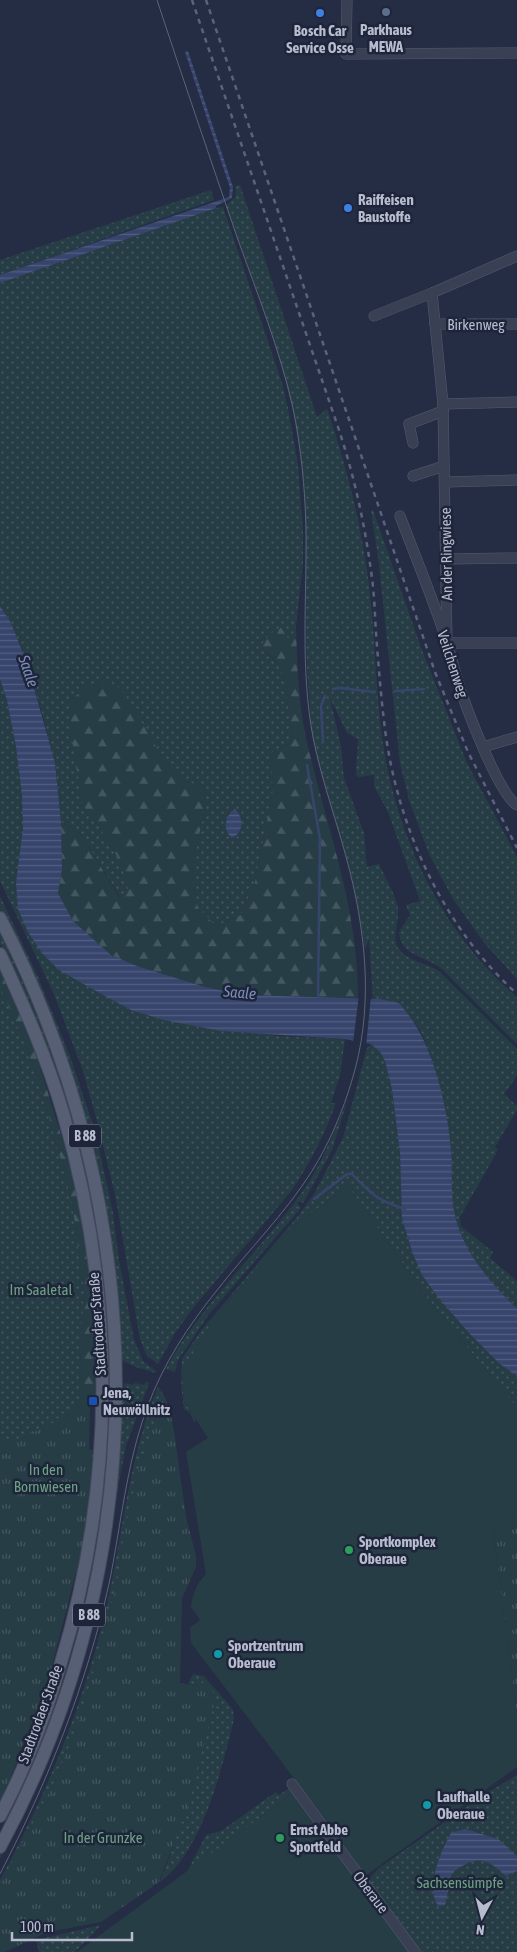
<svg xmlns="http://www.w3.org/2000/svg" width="517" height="1952" font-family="'Asap Condensed',sans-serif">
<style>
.grass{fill:url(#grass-dots)}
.forest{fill:url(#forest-firs)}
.park{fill:url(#park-tufts)}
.pitch{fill:#273d46}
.water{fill:url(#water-rules)}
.pier{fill:#252d45}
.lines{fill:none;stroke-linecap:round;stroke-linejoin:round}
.stream{stroke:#37456d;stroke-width:2.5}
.minor-casing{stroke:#555b6f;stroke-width:11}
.major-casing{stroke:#43495e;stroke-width:14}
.minor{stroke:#394054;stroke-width:10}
.major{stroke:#575f74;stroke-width:12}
.tram{stroke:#5b637b;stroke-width:1}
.rail{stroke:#5b637b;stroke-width:2.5;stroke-dasharray:5 5;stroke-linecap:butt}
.service-dot{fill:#5c6f8a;stroke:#1e253a;stroke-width:2}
.shop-dot{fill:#3f7fe0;stroke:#1e253a;stroke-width:2}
.transit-dot{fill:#1a4fb4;stroke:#1e253a;stroke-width:2}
.leisure-dot{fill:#2e9e5b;stroke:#1e253a;stroke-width:2}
.culture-dot{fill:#0f9aa8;stroke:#1e253a;stroke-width:2}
.labels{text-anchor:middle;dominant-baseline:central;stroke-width:5;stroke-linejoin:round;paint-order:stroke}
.shield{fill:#1e253a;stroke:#898fa2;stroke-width:1}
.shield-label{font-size:14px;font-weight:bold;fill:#b7bcce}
.poi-label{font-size:15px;font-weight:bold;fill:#b7bcce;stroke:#1e253a;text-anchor:start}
.street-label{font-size:15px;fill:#b7bcce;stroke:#1e253a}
.park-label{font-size:15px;fill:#6ca181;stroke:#1e253a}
.water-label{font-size:16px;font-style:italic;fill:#7c8cb7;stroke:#1e253a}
</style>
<defs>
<pattern id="grass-dots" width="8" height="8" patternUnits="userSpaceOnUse" patternTransform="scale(1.25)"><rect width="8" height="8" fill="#273d46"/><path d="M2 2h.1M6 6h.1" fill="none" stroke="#445760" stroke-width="1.8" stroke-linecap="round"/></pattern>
<pattern id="forest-firs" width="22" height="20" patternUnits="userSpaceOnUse" patternTransform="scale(1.25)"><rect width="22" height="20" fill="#273d46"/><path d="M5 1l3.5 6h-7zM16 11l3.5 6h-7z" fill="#445760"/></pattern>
<pattern id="park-tufts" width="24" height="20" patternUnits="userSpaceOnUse" patternTransform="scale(1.25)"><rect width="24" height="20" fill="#273d46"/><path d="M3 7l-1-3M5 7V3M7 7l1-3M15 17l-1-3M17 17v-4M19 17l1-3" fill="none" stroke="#445760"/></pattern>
<pattern id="water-rules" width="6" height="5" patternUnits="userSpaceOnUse" patternTransform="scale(1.25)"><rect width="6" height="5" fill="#37456d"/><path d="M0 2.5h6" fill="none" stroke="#525e81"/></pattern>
</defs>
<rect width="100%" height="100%" fill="#252d45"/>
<!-- grass -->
<g class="grass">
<path d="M240,185L317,417L327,409C346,464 360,519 368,578C375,630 375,684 382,737C395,834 441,933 517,997V1044L442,969C427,956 401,957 399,932L410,915L406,905L420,901L388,812L374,786V775L359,777L356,775L358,739L347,733L330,698L341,747L344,778L364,833L367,867L379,864C385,877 393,890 397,904C403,922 385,941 405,955C416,963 429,964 440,972L517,1049V1076L504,1094L517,1106V1110L495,1147L498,1150L460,1217L461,1226L493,1252L490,1258L517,1281V1309C489,1281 462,1251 454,1211C450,1192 452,1170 451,1150C449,1125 431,1040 415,1023C407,1014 384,999 373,999L369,939L365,949C361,923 356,896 350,870C338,825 321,780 312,734C310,721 310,708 309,696C302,619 310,542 302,466C292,376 256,290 226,206L229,202L235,198L236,186Z"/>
<path d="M211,190L214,200L0,275V260Z"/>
<path d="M223,207L282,383L288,408L298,465L303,532V563L296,625L290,642L266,652L279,665L285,680L292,741L271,753L273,791L255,882L241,915L216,926L198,908L193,887L194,859L203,817L205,787L182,781L162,757L143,726L82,804L98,825L120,861L129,889L120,897L81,834L61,822L55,763L42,713L28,666L11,623L0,606V283L216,208Z"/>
<path d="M373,510L423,653L467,763L517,857V979L485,944L453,899L429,854L409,800L400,763L379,564L371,511Z"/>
<path d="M0,679C15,726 25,779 23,828C23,846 18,864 16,882L99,992L131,1010L278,1036L345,1039L340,1075L331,1103H336C325,1134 310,1163 292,1190L193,1308L175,1333L158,1364L147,1356L140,1339L116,1199L99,1128L83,1071L54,994L0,881Z"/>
<path d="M0,896L38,977L70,1056L95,1131L113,1213L119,1260L134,1340L143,1361L156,1371L155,1373C145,1369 128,1366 122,1359L111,1250L88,1130L64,1054L33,977L0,909Z"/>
<path d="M0,931L47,1037L72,1111L96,1209L108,1311L103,1296L91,1210L12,968L0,944Z"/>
<path d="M0,987L22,1036L44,1098L72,1201L84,1291L79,1386L80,1399L0,1470Z"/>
<path d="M371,1044L380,1052L385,1061L392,1089L400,1153L402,1219L413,1254L422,1275L500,1364L517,1376V1408L428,1299L348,1186L291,1228L215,1317L182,1372L184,1401L196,1420L194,1422L190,1413L184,1409L181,1383L182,1359L200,1332L298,1216L314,1194L343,1138L367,1048Z"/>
<path d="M348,1099L332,1150L303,1203L299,1201L297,1204L301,1208L209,1314L178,1360L175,1372L166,1369C202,1302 260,1252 303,1191C323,1163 334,1131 348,1099Z"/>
<path d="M146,1382L149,1383L126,1446L94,1612L53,1742L35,1787L0,1859V1856L34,1787L113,1513L117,1476L122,1390L125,1383L133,1385L135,1383L144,1385Z"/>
<path d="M158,1387L165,1397L171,1416L166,1411L158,1412L138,1472L124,1534L117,1584L88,1691L75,1732L55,1781L0,1886V1880C47,1793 85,1701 107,1605C123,1532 129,1457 158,1387Z"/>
<path d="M193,1674L204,1676L230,1706L233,1710L234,1719C222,1768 202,1852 160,1882L172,1850L197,1686L188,1684Z"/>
<path d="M517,1775V1952H421L368,1880L379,1868L482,1796Z"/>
<path d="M291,1787L293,1791L280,1803L187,1872L206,1835L221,1831L276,1792L279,1795Z"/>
<path d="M101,1925L75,1952H39L36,1940Z"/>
</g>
<!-- forest -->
<g class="forest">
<path d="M296,625C297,663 298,701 306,738C326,827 358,905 358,998L245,995L205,987L137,966L111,955L73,921L58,893L62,869L61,822L81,834L119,897L128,889L120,861L98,825L82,804L71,733L69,702L88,685L110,680L124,693L162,757L182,781L205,787L203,817L194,859L193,887L198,908L216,926L241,915L255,882L273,791L271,753L292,741L285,680L279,665L261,645L271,633L281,628L290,641Z"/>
<path d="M0,965L30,1035L66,1151L80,1207L89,1265L94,1336L95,1396L90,1400L80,1399L79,1386L84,1291L72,1201L44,1098L22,1036L0,987Z"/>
</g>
<!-- park -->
<g class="park">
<path d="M81,1397L90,1398L89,1449L96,1451L84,1541L47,1685L0,1804V1442L17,1439L51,1425Z"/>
<path d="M166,1411L171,1416L174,1431L186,1517L196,1556V1567L182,1598L180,1683L197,1686L204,1682L216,1696L190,1801L159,1882L101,1922L47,1932L5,1952H0V1886L55,1781L75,1732L88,1691L117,1584L124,1534L138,1472L158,1412Z"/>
<path d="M517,1518V1714L493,1530Z"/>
</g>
<!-- pitch -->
<g class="pitch">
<path d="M348,1186L428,1299L517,1408V1518L493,1530L517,1714V1767L365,1876L335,1832L191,1643L190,1628L200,1620L191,1607C193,1594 196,1584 206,1574L186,1452L208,1438L184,1401L182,1372L215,1317L291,1228Z"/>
<path d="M293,1791L410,1952H77L280,1803Z"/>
</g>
<!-- water -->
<g class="water">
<path d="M188,51L233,187L232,198L216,206V208L0,283V275L229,197L230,188L185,52Z"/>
<path d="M0,606L11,623L28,666L55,763L61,822L62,869L58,893L73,921L111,955L137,966L205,987L245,995L381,999C387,1001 395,1001 400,1004C402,1006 405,1011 407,1013C433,1044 448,1110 451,1150C453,1170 450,1191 454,1211C462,1251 489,1281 517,1309V1376L500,1364L470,1334L438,1297L422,1275L413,1254L402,1219L400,1153L392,1089L385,1061L380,1052L371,1044L345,1039L221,1031L164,1020L131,1010L105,996L59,970L42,953L28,932L18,909L16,882L23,829L22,795L16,746L7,701L0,679Z"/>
<path d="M235,809C244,818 244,832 232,838C222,829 225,816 235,809Z"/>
<path d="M465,1829L498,1839L517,1856V1871L506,1876C485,1856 475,1856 452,1873L445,1905L438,1906C425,1886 441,1852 451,1833Z"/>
</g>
<!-- pier -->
<path class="pier" d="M359,995L371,996L366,1046L353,1043Z"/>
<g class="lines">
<!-- stream -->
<g class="stream">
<path d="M333,689L340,688L375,692"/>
<path d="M395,691L424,689"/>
<path d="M323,742L321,706L325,696"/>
<path d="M307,765L320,839L318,997"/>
<path d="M314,1199L347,1174H352C371,1194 378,1201 405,1209"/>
</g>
<!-- minor casing -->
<g class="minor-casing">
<g id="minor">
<path d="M347,0L346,54L517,53"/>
<path d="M517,256L432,293L443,404L447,643H517"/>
<path d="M374,316L432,293"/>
<path d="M435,324H517"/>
<path d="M443,404L517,402"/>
<path d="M413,443L409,424L443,411"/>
<path d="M413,476L444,466"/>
<path d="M445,482L517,480"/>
<path d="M400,516C416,558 433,599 447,642C450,653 453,664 456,675C463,700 498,794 517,805"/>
<path d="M447,559L517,558"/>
<path d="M483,747L517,737"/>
<path d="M292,1784L415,1952"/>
</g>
</g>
<!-- major casing -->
<g class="major-casing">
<g id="major">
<path d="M0,918C152,1210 157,1556 0,1847"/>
<path d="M0,954C24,1006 47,1058 63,1113C116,1295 116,1484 60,1666C45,1718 25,1768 0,1816"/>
</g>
</g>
<!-- minor -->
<use href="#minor" class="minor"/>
<!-- major -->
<use href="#major" class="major"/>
<!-- tram -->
<path class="tram" d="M0,1874C48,1781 86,1686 109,1584C121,1526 126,1465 147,1408C163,1364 188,1326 218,1289C249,1249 285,1214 312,1171C329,1144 343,1111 352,1080C373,1012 367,940 350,872C339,827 322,783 313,737C300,669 307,597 306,528C305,488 301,447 293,408C280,350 257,293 237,237C210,158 183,79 157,0"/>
<!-- rail -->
<g class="rail">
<path d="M192,0L337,424C354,474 365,525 372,578C375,601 375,624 377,646C379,671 381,696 384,721C395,822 441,925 517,994"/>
<path d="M206,0L435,672L468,752L517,848"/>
</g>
</g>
<!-- markers -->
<circle class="service-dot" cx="386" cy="12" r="5"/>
<g class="shop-dot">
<circle cx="320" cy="13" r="5"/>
<circle cx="348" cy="208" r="5"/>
</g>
<rect class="transit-dot" x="88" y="1396" width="10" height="10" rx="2.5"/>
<g class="leisure-dot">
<circle cx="349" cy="1550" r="5"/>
<circle cx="280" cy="1838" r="5"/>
</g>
<g class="culture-dot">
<circle cx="218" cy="1654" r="5"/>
<circle cx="427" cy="1805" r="5"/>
</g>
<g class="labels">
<!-- shield labels -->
<g class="shield">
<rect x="69" y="1124.5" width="32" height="23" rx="4"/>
<rect x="73" y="1603.5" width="32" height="23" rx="4"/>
</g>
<g class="shield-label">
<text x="85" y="1136">B 88</text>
<text x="89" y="1615">B 88</text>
</g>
<!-- poi labels -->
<g class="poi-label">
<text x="386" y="29" text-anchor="middle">Parkhaus<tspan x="386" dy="17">MEWA</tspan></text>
<text x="320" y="30" text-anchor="middle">Bosch Car<tspan x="320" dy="17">Service Osse</tspan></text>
<text x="358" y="199">Raiffeisen<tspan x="358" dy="17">Baustoffe</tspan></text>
<text x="103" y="1392">Jena,<tspan x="103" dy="17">Neuwöllnitz</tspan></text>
<text x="359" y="1541">Sportkomplex<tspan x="359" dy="17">Oberaue</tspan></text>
<text x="228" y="1645">Sportzentrum<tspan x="228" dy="17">Oberaue</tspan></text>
<text x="437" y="1796">Laufhalle<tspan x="437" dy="17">Oberaue</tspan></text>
<text x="290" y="1829">Ernst Abbe<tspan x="290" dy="17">Sportfeld</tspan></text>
</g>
<!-- street labels -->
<g class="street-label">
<text x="476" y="324">Birkenweg</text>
<text transform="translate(446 554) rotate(-91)">An der Ringwiese</text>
<text transform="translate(453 664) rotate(72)">Veilchenweg</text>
<text transform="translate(97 1324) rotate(-94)">Stadtrodaer Straße</text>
<text transform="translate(40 1714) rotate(-70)">Stadtrodaer Straße</text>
<text transform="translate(371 1892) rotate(53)">Oberaue</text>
</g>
<!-- park labels -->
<g class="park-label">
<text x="41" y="1289">Im Saaletal</text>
<text x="46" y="1469">In den<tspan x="46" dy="17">Bornwiesen</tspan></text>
<text x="103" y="1837">In der Grunzke</text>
<text x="460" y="1882">Sachsensümpfe</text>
</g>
<!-- water labels -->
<g class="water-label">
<text transform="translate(29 671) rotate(71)">Saale</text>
<text transform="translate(240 992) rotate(5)">Saale</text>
</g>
</g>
<!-- north arrow -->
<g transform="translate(482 1917) rotate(187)" stroke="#1e253a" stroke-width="4" paint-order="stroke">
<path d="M0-4L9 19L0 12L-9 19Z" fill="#b7bcce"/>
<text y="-8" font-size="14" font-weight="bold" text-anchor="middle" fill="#b7bcce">N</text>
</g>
<!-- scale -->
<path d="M12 1932v8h120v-8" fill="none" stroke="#b7bcce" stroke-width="2.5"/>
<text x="20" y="1932" font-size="15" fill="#b7bcce" stroke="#1e253a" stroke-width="4" paint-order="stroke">100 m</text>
</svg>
